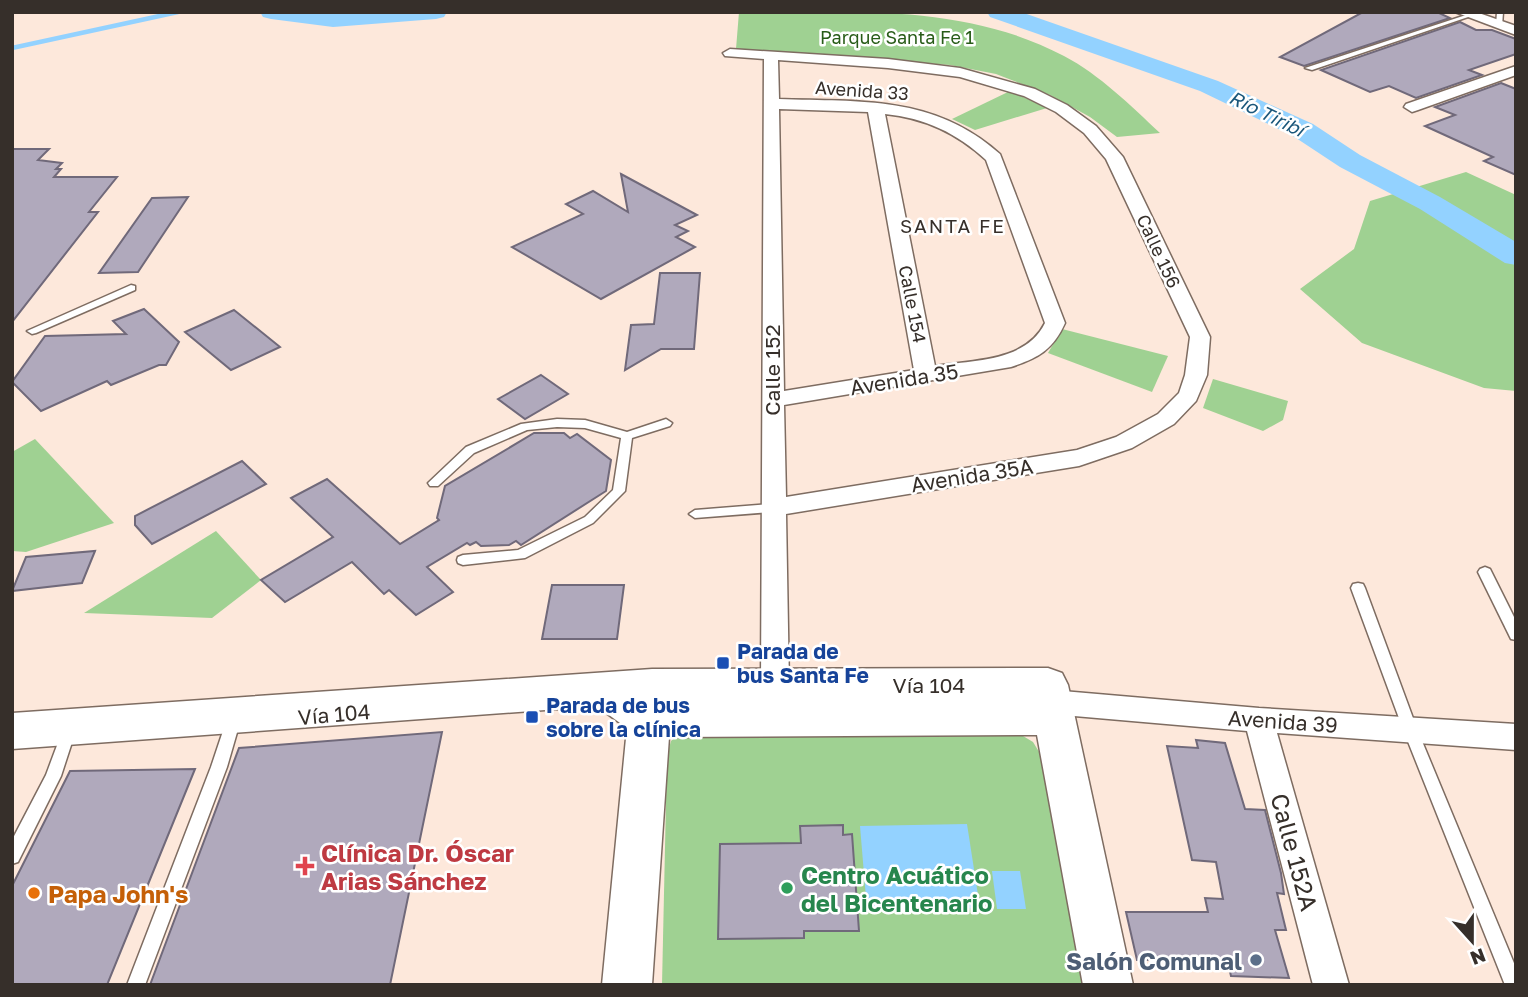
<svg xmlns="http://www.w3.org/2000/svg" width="1528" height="997" font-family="'Golos Text',sans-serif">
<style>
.green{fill:#9fd192}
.water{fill:#93d2ff}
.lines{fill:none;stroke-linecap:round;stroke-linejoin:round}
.stream{stroke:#93d2ff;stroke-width:4.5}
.river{fill:#93d2ff;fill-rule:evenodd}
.building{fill:#b0a9bc;stroke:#70697a;stroke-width:2}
.service-casing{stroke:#7e6c61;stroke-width:3}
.minor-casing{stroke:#7e6c61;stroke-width:3}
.secondary-casing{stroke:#7e6c61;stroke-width:3}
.service{fill:#fff;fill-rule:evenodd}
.minor{fill:#fff;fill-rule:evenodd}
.secondary{fill:#fff;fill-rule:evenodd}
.transit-dot{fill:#1a4fb4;stroke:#fff;stroke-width:2.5}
.health-dot{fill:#e0444e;stroke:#fff;stroke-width:2.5}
.leisure-dot{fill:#2e9e5b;stroke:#fff;stroke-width:2.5}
.food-dot{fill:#e8710a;stroke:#fff;stroke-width:2.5}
.service-dot{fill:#5c6f8a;stroke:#fff;stroke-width:2.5}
.labels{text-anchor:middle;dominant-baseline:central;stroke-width:5;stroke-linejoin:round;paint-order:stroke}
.far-park-label{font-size:18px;fill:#285c18;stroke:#fff}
.far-street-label{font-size:18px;fill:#362f2a;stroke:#fff}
.far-water-label{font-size:19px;font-style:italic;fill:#1a577b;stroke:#fff}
.far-neighbourhood-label{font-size:19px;letter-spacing:2px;fill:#362f2a;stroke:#fff}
.street-label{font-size:21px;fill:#362f2a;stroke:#fff}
.transit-label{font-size:21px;font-weight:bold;fill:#164399;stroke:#fff;text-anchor:start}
.near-health-label{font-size:24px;font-weight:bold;fill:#be3a42;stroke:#fff;text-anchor:start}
.near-street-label{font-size:24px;fill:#362f2a;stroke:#fff}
.near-leisure-label{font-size:24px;font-weight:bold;fill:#27864d;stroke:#fff;text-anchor:start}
.near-food-label{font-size:24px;font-weight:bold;fill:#c56008;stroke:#fff;text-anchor:start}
.near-service-label{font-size:24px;font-weight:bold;fill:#4e5e75;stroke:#fff;text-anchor:end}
</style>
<rect width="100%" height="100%" fill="#fde8db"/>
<!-- green -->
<g class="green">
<path d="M739,12C849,12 964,3 1064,56C1100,75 1130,105 1160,133L1117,137L1090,117L1050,95L996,74L950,65L736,49Z"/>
<path d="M1010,91L1047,108L975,130L952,119Z"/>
<path d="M1466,172L1516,195V391L1484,388L1362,343L1300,289L1354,249L1370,201Z"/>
<path d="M1062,329L1168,356L1152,392L1048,353Z"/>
<path d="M1213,379L1288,401L1283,420L1263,431L1203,408Z"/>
<path d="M35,439L114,523L26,552L12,551V452Z"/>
<path d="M216,531L261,580L212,618L84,613Z"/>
<path d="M680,733H1018L1033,742L1041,755L1088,985H662L667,756L671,741Z"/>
</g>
<!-- water -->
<g class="water">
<path d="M967,824L980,908L867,910L860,826Z"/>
<path d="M992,871H1020L1026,909H997Z"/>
</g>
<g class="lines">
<!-- stream -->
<path class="stream" d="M12,48L178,12"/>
<!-- river -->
<g class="river">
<path d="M260,12H447L444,17L436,19L333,27L271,19L263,17Z"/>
<path d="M987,12H1021L1218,81L1313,124L1360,155L1440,197L1516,242V265L1505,263L1420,209L1340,167L1293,136L1200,91L990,17Z"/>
</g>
</g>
<!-- building -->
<g class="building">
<path d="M1363,12H1437L1450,18L1304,66L1280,57Z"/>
<path d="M1460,22L1476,30H1492L1516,39V54L1469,70L1482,75L1416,98L1389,86L1370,92L1321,70Z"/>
<path d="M1501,83L1516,89V175L1484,161L1493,157L1425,126L1455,115L1435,107Z"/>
<path d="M12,149H49L38,160L62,163L56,169H61L54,177H117L89,212H98L12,322Z"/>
<path d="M621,174L697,215L675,225L688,231L676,237L695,247L601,299L512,247L583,214L566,204L593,191L628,212Z"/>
<path d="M188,197L138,272L99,273L152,198Z"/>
<path d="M660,273H700L694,349H661L625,370L631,325L654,324Z"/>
<path d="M144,309L179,342L166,365H159L111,385L107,381L41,411L12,382L45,336L126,334L113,321Z"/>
<path d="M234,310L280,347L231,370L185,332Z"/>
<path d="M541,375L568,394L525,419L498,399Z"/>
<path d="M534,433H564L570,438L577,434L611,460L606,491L521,545L516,541L509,545L481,546L476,542L470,545L467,543L427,567L453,592L416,615L389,590L384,594L352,562L285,602L261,580L333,537L291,498L327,479L400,544L439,520L437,518L445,486Z"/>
<path d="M242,461L266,484L152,544L135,525V516Z"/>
<path d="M95,551L82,583L12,591L26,557Z"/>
<path d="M552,585H624L617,639H542Z"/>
<path d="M442,732L390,985H150L239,748Z"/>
<path d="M1196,740L1225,743L1245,809L1265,810L1281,873L1284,894L1277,893L1286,930H1275L1289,978L1231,976L1227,959L1137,960L1126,912H1208L1205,898L1223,899L1216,862L1192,860L1167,746L1198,748Z"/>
<path d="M195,769L107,985H12V886L70,771Z"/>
<path d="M843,825V835L852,834L859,931H804V938L718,939L720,844L801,843L800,826Z"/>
</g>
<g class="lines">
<!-- service casing -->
<g class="service-casing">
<g id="service">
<path d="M1497,12H1503L1502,26L1496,25Z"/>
<path d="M1469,14L1474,15L1312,70L1305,68Z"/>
<path d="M131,285L135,286V290L36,333L32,334L27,331Z"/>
<path d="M557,419L585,420L627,432L666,419L672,423L670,426L632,438L625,491L593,523L525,558L463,565L458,563L457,560L458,557L463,555L518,550L585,517L613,490L621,438L585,428L557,427L527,430L474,453L438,486H430L428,483L466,447L521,424Z"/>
<path d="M772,504L778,508L772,512L695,518L689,514L695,510Z"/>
<path d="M1485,567L1490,569L1516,621V640L1511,639L1478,572L1480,569Z"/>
<path d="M1358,583L1363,584L1365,588L1417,729L1516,968V985H1505L1403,729L1351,588L1353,584Z"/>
<path d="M233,716L238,718L240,722L227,767L145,985H127L211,767L226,722L228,718Z"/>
<path d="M67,730L72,732L74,736L61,776L18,862L12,864V840L46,775L62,732Z"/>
</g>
</g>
<!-- minor casing -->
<g class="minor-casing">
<g id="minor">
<path d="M1455,12H1476L1516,26V35Z"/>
<path d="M730,49L888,59L960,68L1035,89L1067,105L1096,126L1123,157L1210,337L1207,375L1196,401L1174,424L1132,448L1079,466L786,514L789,686C781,703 772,709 753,702L749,694L753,686L761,683L764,59L725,56L723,53ZM778,60L888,68L960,77L1024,96L1056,112L1084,133L1106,159L1190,337L1185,375L1179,393L1158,414L1116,437L1077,450L786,497L784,405L1011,367C1038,358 1053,350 1065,323L1000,154C934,95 862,102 779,99ZM779,109L868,112L914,370L784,391ZM885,114C925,118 957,133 986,160L1045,323C1026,362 973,360 935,366Z"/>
<path d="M1516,66V75L1418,110L1412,112L1404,107L1406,104Z"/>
<path d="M1051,690L1259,708L1516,724V750L1277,733L1349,985H1313L1247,731L1051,714L1041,710L1037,702L1041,694Z"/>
</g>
</g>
<!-- secondary casing -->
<g class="secondary-casing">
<path id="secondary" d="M1048,668L1062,673L1068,685L1133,985H1083L1037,735L669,737L652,985H602L627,728L602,710L586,707L12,749V713L652,669Z"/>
</g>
<!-- service -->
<use href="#service" class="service"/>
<!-- minor -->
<use href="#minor" class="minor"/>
<!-- secondary -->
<use href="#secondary" class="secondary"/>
</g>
<!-- markers -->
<g class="transit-dot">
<rect x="716" y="656" width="14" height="14" rx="3.5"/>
<rect x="525" y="710" width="14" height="14" rx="3.5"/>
</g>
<path class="health-dot" d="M301.5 855.5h7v7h7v7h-7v7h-7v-7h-7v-7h7z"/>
<circle class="leisure-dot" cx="787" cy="888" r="7"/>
<circle class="food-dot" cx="34" cy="893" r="7"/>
<circle class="service-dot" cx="1256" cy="960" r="7"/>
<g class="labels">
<!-- far-park labels -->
<g class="far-park-label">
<text x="897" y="37">Parque Santa Fe 1</text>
</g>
<!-- far-street labels -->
<g class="far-street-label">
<text transform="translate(862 90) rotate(4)">Avenida 33</text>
<text transform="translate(1159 251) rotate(65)">Calle 156</text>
<text transform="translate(913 304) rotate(79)">Calle 154</text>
</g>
<!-- far-water labels -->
<g class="far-water-label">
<text transform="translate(1267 113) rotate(26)">Río Tiribí</text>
</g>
<!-- far-neighbourhood labels -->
<g class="far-neighbourhood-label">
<text x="953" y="225">SANTA FE</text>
</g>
<!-- street labels -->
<g class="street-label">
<text transform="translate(772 370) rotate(-90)">Calle 152</text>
<text transform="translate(904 379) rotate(-9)">Avenida 35</text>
<text transform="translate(972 475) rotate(-9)">Avenida 35A</text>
<text x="929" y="685">Vía 104</text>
<text transform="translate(334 714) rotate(-5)">Vía 104</text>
<text transform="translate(1283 721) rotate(4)">Avenida 39</text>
</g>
<!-- transit labels -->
<g class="transit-label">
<text x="737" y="651">Parada de<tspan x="737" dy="24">bus Santa Fe</tspan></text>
<text x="546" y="705">Parada de bus<tspan x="546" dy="24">sobre la clínica</tspan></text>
</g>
<!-- near-health labels -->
<g class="near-health-label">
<text x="321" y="852">Clínica Dr. Óscar<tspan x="321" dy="28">Arias Sánchez</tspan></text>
</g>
<!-- near-street labels -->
<g class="near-street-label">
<text transform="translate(1295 852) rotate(75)">Calle 152A</text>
</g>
<!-- near-leisure labels -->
<g class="near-leisure-label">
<text x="801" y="874">Centro Acuático<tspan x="801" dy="28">del Bicentenario</tspan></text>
</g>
<!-- near-food labels -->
<g class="near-food-label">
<text x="48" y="893">Papa John's</text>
</g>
<!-- near-service labels -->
<g class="near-service-label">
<text x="1242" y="960">Salón Comunal</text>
</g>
</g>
<!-- border -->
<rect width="1528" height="997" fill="none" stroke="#362f2a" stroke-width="28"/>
<!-- north arrow -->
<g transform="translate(1472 941) rotate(159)" stroke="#ffffff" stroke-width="5" paint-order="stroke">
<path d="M0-5L12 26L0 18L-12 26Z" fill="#362f2a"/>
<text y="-10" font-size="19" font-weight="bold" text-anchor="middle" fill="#362f2a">N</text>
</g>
</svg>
